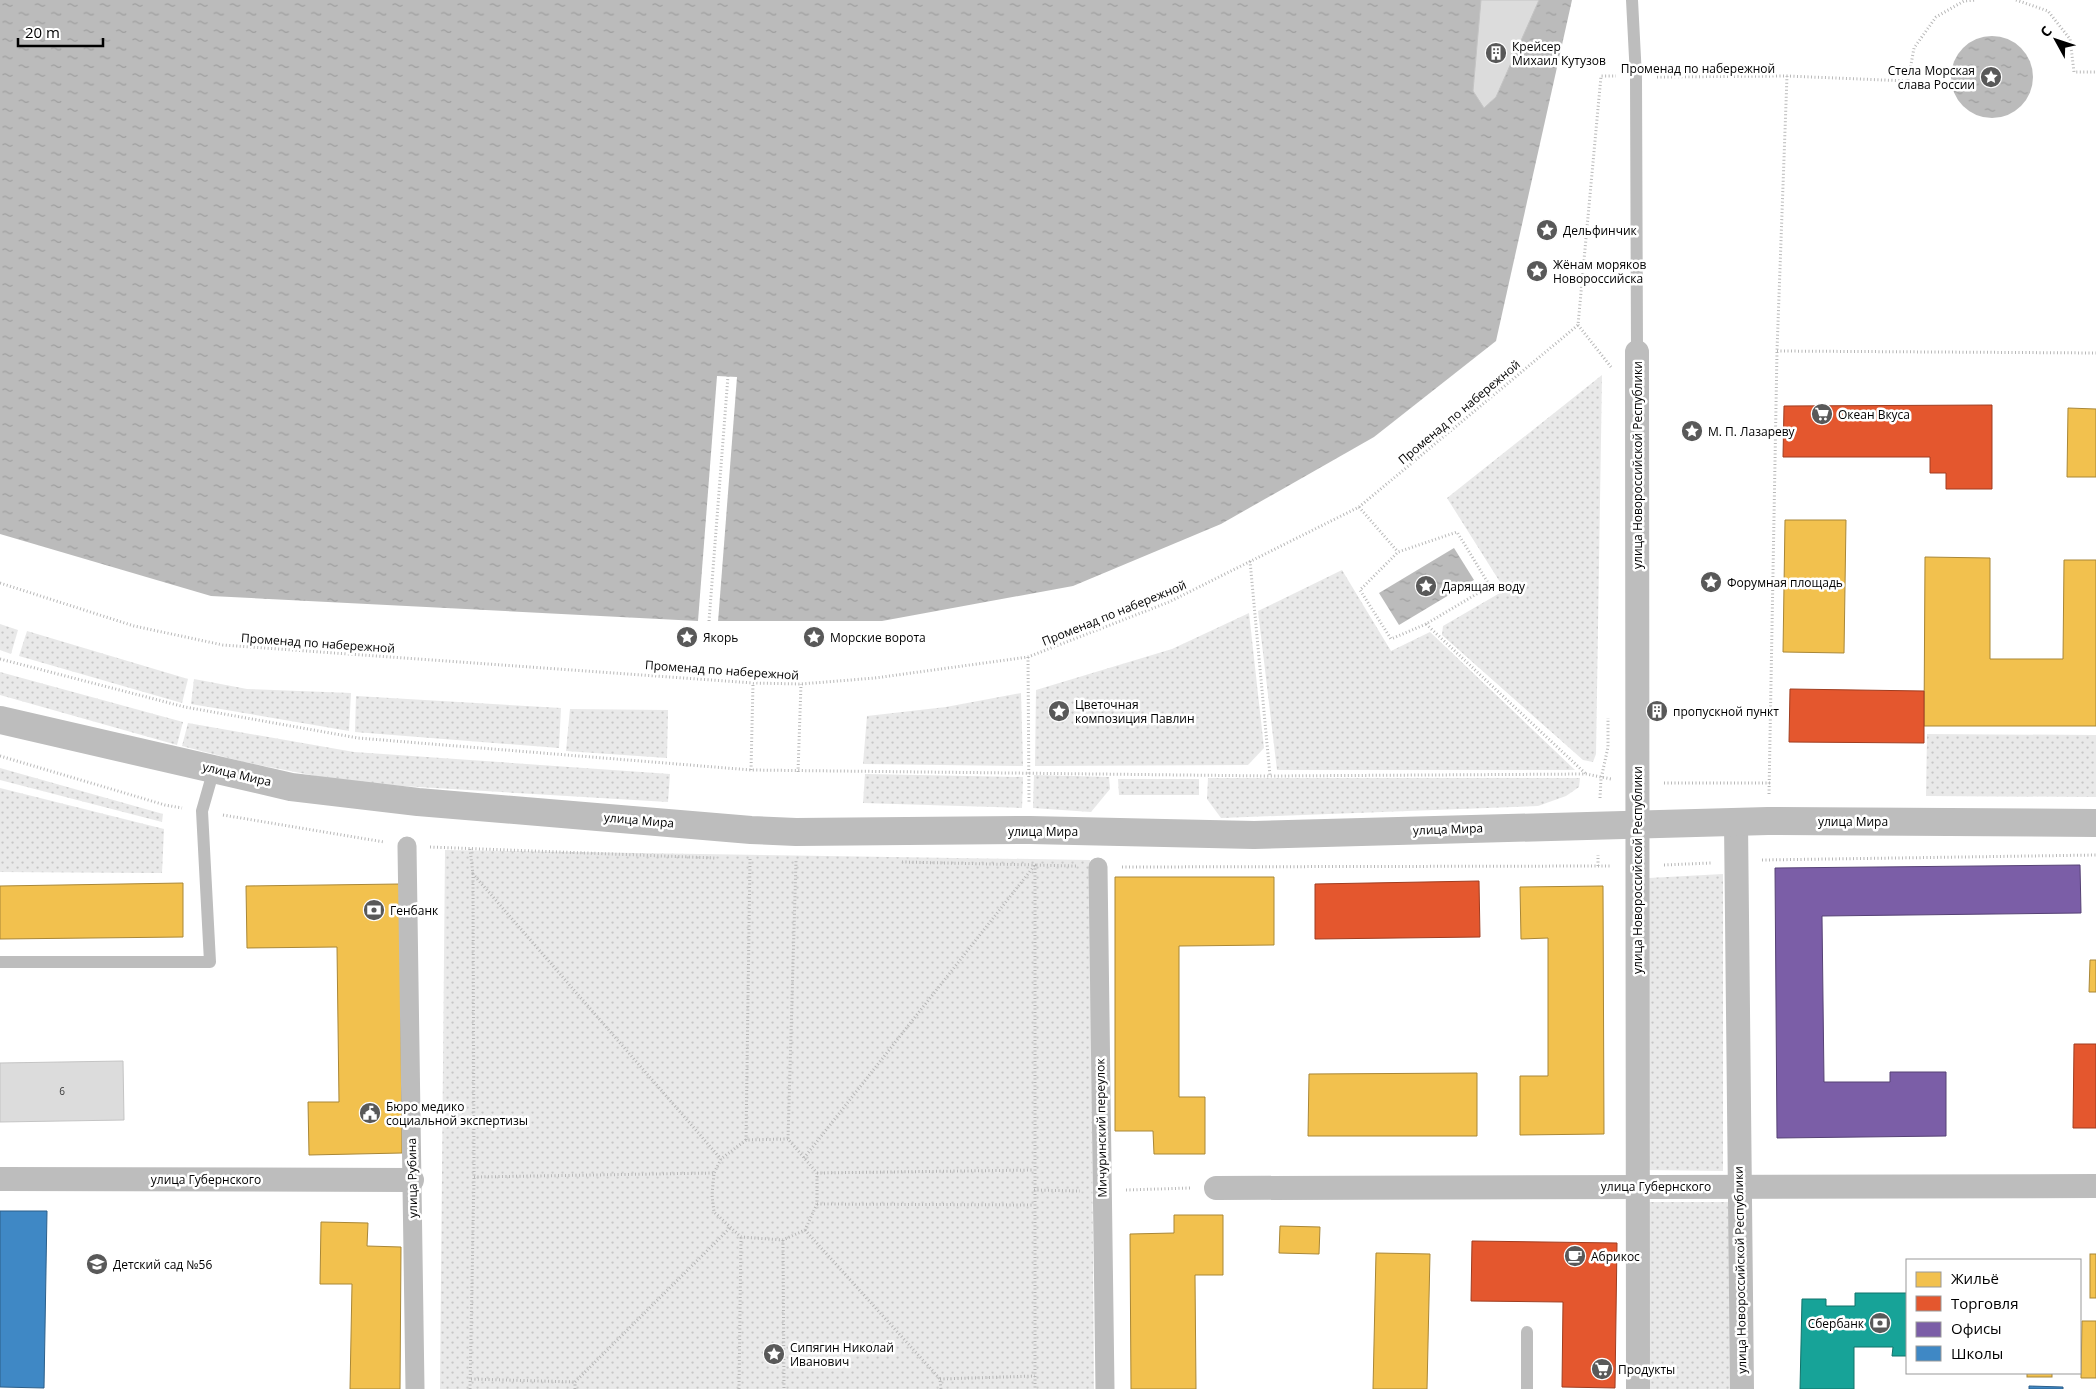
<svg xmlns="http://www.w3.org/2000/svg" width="2096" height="1389" font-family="'Open Sans',sans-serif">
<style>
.grass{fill:url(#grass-dots)}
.water{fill:url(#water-ripples)}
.pier{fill:#fff}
.homes{fill:#f2c14e;stroke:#a98737}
.shops{fill:#e4572e;stroke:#a03d20}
.offices{fill:#7b5ea7;stroke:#564275}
.schools{fill:#3f88c5;stroke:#2c5f8a}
.public{fill:#17a398;stroke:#10726a}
.building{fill:#dcdcdc;stroke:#c4c4c4}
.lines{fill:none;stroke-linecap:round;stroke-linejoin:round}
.path{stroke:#b8b8b8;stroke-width:3;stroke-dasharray:1 2.5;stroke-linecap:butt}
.service{stroke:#bdbdbd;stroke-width:12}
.pedestrian{stroke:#bdbdbd;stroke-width:19}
.minor{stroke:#bdbdbd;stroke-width:24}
.tertiary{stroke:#bdbdbd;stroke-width:28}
.labels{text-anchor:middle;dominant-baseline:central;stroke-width:5;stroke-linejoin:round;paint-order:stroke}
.number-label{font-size:10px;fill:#373737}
.poi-label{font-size:12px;fill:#000;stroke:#fff;text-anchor:start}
.street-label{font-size:12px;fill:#000;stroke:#fff}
</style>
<defs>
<pattern id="grass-dots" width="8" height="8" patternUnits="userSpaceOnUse" patternTransform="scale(1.25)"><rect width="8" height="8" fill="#e9e9e9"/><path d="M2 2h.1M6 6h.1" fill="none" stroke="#c6c6c6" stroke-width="1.8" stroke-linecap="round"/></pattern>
<pattern id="water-ripples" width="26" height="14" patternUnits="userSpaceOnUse" patternTransform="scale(1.25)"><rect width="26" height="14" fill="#bbb"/><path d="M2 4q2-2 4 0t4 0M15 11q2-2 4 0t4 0" fill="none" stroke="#9f9f9f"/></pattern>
</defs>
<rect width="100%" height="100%" fill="#fff"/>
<!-- grass -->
<g class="grass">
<path d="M1602,375L1596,754L1593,762L1583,760L1442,635L1443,626L1505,590L1447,498Z"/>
<path d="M1342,570L1391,651L1430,632L1575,770H1277L1258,611Z"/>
<path d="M1249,613L1264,748L1248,765L1035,766L1036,690L1172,649Z"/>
<path d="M0,624L18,630L11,654L0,650Z"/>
<path d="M27,631L188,679L182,703L19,656Z"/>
<path d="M0,672L183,722L177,745L0,695Z"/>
<path d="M194,679L247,689L351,693L349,731L191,704Z"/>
<path d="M1021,693L1023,766L863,764L867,716L946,707Z"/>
<path d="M356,696L561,708L559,748L355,732Z"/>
<path d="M570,709L668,710L667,758L566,751Z"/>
<path d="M188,723L354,752L670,774L668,802L352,783L244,762L182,746Z"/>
<path d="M1927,734L2096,735V797L1926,796Z"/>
<path d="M0,768L163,814L162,822L0,780Z"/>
<path d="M865,774L1023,777L1022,808L863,803Z"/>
<path d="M1034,775L1109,777L1110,789L1091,812L1033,808Z"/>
<path d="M1208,778H1580L1579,787L1566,796L1538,806L1221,818L1207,799Z"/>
<path d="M1118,779H1199V795H1119Z"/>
<path d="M0,788L164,829L162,873L0,872Z"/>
<path d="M445,850L1090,860L1094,1389H440Z"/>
<path d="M1723,874V1171L1646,1170L1649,878Z"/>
<path d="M1644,1202H1729L1731,1389H1644Z"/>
</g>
<!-- water -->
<g class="water">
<path d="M0,0H1572L1496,341L1374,437L1221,524L1073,586L882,621H698L211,596L0,534Z"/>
<circle cx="1992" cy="77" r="41"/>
<path d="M1454,548L1474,580L1399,625L1379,593Z"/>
</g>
<!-- pier -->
<path class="pier" d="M717,376L737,377L718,622L698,621Z"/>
<!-- homes -->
<g class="homes">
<path d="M2068,408L2096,409V477H2067Z"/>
<path d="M1785,520H1846L1844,653L1783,652Z"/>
<path d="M1925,557L1990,558V659H2063L2064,560H2096V726H1924Z"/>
<path d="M1115,877H1274V945L1179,946V1097H1205V1154H1154L1153,1131H1115Z"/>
<path d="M183,883V937L0,939V886Z"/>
<path d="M400,884L402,1153L309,1155L308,1102H339L337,947L247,948L246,886Z"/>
<path d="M1603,886L1604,1134L1520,1135V1076H1548V938L1521,939L1520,887Z"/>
<path d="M2090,960H2096V992H2089Z"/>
<path d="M1477,1073V1136H1308L1309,1074Z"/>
<path d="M1174,1215H1223V1275H1195L1196,1389H1131L1130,1234L1174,1233Z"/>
<path d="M321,1222L368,1223L367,1246L401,1247L400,1389H350L352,1284H320Z"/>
<path d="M1280,1226L1320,1227L1319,1254L1279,1253Z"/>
<path d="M1376,1253L1430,1254L1427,1389H1373Z"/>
<rect x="2090" y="1254" width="6" height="44"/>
<path d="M2082,1321H2096V1378H2081Z"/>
<rect x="2027" y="1373" width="25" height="4"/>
</g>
<!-- shops -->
<g class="shops">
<path d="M1992,405V489H1946V473H1930V457H1783L1784,406Z"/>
<path d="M1790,689L1924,691V743L1789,742Z"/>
<path d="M1479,881L1480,937L1315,939V884Z"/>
<path d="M2074,1044H2096V1128H2073Z"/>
<path d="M1472,1241L1617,1243L1615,1388L1562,1387L1563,1302L1471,1301Z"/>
</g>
<!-- offices -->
<path class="offices" d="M2080,865L2081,913L1822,916L1824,1082H1890V1072H1946V1136L1777,1138L1775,868Z"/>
<!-- schools -->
<g class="schools">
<path d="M0,1211H47L44,1388L0,1387Z"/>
<path d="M2029,1386L2063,1387V1389H2029Z"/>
</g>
<!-- public -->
<path class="public" d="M1855,1293H1907V1356H1892L1893,1347H1854V1389H1800L1802,1299H1826V1306H1855Z"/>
<!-- building -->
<g class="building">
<path d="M1481,0H1539L1496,97L1484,108L1473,91Z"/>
<path d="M1650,703L1664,704L1663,719H1649Z"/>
<path d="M123,1061L124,1120L0,1122V1063Z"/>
</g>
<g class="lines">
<!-- path -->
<g class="path">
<path d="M2016,0L2048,11L2070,39L2074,72H2096"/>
<path d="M1657,77L1787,76L1908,81L1914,48L1936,17L1964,1L1976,0"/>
<path d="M1578,325L1611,367"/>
<path d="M1777,351L2096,353"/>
<path d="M1359,507L1398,552"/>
<path d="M1250,561L1270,776"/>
<path d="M0,583L134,626L223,645L753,683L801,684L875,678L1028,657L1169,602L1359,507L1578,325L1601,76H1616"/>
<path d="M709,621L728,376"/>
<path d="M1426,624L1391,639L1360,590L1398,552L1457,532L1490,586L1426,624L1586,774"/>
<path d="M1028,657L1029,802"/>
<path d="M0,659L185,707L358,738L751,770L1270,776L1586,774L1611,779"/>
<path d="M0,756L165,805L182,808"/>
<path d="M751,770L753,683"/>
<path d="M798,772L801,684"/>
<path d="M1664,783H1770"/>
<path d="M1769,794L1777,351L1787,76"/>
<path d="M1600,798L1601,779L1608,747V718"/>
<path d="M223,815L384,842"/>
<path d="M430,847L716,858"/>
<path d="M470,849L473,874"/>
<path d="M1762,860L2096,855"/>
<path d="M902,862L1035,865V1389"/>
<path d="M1664,865L1711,863"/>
<path d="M1598,866V855"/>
<path d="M1122,867L1611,866"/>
<path d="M788,1139L746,1140L721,1159L714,1173L712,1195L714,1212L741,1237L783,1240L805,1230L817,1204V1173L788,1139L796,860"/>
<path d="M746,1140L750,859"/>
<path d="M804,1158L1035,865L1076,866"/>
<path d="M817,1173L1034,1170"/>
<path d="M474,1177L714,1173"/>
<path d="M1034,1190L1080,1191"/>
<path d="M1126,1190L1190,1188"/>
<path d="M817,1204L1034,1205"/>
<path d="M805,1230L940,1379L941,1389"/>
<path d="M783,1240L784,1389"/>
<path d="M471,1379L575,1382"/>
<path d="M940,1379L1035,1376"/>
<path d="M470,1389L474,1177L473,874L721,1159"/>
<path d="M575,1389V1382L730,1228"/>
<path d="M739,1389L741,1237"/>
</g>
<!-- service -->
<g class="service">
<path d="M1632,0L1636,77L1637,352"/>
<path d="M0,962H210L202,811L214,769"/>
<path d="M1527,1332V1389"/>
</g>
<!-- pedestrian -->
<g class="pedestrian">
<path d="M407,846L415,1389"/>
<path d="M1098,867L1105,1389"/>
</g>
<!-- minor -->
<g class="minor">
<path d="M1637,352L1638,1389"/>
<path d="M1736,822L1742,1389"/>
<path d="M0,1179L412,1180"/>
<path d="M1216,1188L2096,1186"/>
</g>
<!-- tertiary -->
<path class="tertiary" d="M0,720L291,787L418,802L751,830L796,832L1030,830L1254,835L1768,821L2096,823"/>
</g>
<!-- icons -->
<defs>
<g id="building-disc" transform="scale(1.125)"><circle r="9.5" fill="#595959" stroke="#fff"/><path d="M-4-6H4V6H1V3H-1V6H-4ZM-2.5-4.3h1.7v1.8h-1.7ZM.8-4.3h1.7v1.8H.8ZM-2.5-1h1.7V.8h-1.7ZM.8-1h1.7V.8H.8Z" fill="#fff"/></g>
<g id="sight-disc" transform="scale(1.125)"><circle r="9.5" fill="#595959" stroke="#fff"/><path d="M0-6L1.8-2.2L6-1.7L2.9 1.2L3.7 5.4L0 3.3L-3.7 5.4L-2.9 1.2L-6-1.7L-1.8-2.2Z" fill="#fff"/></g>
<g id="supermarket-disc" transform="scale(1.125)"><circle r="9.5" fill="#595959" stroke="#fff"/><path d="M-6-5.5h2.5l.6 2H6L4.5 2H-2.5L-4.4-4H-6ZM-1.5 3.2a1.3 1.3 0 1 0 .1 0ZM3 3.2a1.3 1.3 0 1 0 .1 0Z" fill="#fff"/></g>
<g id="bank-disc" transform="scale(1.125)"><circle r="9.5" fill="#595959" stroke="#fff"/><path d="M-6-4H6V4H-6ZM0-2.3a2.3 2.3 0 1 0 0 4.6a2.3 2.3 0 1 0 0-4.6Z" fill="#fff"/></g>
<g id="civic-disc" transform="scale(1.125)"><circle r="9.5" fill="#595959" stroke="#fff"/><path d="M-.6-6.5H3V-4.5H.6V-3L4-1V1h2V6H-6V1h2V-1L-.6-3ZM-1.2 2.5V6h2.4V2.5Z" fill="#fff"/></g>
<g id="cafe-disc" transform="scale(1.125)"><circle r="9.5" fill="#595959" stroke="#fff"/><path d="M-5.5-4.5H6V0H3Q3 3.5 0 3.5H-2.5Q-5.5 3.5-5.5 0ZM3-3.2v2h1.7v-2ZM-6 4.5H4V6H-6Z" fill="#fff"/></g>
<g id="school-disc" transform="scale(1.125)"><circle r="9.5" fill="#595959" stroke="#fff"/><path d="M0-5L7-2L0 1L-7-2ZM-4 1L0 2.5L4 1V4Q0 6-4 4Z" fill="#fff"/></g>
</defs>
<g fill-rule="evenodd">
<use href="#building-disc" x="1496" y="53"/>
<use href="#sight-disc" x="1991" y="77"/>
<use href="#sight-disc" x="1547" y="230"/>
<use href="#sight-disc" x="1537" y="271"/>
<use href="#supermarket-disc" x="1822" y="414"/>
<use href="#sight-disc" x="1692" y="431"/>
<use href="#sight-disc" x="1711" y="582"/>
<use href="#sight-disc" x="1426" y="586"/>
<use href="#sight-disc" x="687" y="637"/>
<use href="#sight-disc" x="814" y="637"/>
<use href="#sight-disc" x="1059" y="711"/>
<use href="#building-disc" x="1657" y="711"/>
<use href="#bank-disc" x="374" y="910"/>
<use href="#civic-disc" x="370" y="1113"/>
<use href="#cafe-disc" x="1575" y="1256"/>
<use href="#school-disc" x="97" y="1264"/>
<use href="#bank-disc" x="1880" y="1323"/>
<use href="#sight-disc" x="774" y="1354"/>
<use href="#supermarket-disc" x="1602" y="1369"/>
</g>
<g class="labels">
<!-- number labels -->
<g class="number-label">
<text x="62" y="1091">6</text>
</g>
<!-- poi labels -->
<g class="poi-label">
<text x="1512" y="46">Крейсер<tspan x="1512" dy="14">Михаил Кутузов</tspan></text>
<text x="1975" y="70" text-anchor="end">Стела Морская<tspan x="1975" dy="14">слава России</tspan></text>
<text x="1563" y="230">Дельфинчик</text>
<text x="1553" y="264">Жёнам моряков<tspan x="1553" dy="14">Новороссийска</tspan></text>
<text x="1838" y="414">Океан Вкуса</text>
<text x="1708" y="431">М. П. Лазареву</text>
<text x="1727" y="582">Форумная площадь</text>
<text x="1442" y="586">Дарящая воду</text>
<text x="703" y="637">Якорь</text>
<text x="830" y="637">Морские ворота</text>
<text x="1075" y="704">Цветочная<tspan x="1075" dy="14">композиция Павлин</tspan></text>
<text x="1673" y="711">пропускной пункт</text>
<text x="390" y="910">Генбанк</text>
<text x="386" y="1106">Бюро медико<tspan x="386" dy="14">социальной экспертизы</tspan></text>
<text x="1591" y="1256">Абрикос</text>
<text x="113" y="1264">Детский сад №56</text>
<text x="1864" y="1323" text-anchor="end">Сбербанк</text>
<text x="790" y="1347">Сипягин Николай<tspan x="790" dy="14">Иванович</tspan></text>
<text x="1618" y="1369">Продукты</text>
</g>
<!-- street labels -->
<g class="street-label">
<text x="1698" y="68">Променад по набережной</text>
<text transform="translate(1459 412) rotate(-40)">Променад по набережной</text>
<text transform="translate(1637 465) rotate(-90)">улица Новороссийской Республики</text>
<text transform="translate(1114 613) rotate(-22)">Променад по набережной</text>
<text transform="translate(318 643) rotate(4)">Променад по набережной</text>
<text transform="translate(722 670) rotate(4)">Променад по набережной</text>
<text transform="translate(237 774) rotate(13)">улица Мира</text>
<text transform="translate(639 820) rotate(5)">улица Мира</text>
<text x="1853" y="821">улица Мира</text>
<text transform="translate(1448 829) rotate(-2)">улица Мира</text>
<text x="1043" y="831">улица Мира</text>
<text transform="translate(1637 870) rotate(-90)">улица Новороссийской Республики</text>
<text transform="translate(1101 1128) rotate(-91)">Мичуринский переулок</text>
<text transform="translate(412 1178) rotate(-91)">улица Рубина</text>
<text x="206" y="1179">улица Губернского</text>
<text x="1656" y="1186">улица Губернского</text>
<text transform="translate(1740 1270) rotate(-91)">улица Новороссийской Республики</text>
</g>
</g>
<!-- legend -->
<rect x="1906" y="1259" width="175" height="115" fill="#ffffff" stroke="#999999"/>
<rect x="1916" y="1272" width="25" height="15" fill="#f2c14e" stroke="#999999"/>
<text x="1951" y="1284" font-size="15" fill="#000000">Жильё</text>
<rect x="1916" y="1296" width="25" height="15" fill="#e4572e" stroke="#999999"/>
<text x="1951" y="1309" font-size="15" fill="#000000">Торговля</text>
<rect x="1916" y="1322" width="25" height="15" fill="#7b5ea7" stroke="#999999"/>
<text x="1951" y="1334" font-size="15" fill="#000000">Офисы</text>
<rect x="1916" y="1346" width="25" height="15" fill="#3f88c5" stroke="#999999"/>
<text x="1951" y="1359" font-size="15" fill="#000000">Школы</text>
<!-- north arrow -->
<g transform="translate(2056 40) rotate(310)" stroke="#ffffff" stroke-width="4" paint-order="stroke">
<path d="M0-4L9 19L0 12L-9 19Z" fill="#000000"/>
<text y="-8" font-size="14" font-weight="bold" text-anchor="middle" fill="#000000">С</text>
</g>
<!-- scale -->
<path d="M18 38v8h85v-8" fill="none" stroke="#000000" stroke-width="2.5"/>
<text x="25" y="38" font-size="15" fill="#000000" stroke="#ffffff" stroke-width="4" paint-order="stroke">20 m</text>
</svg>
